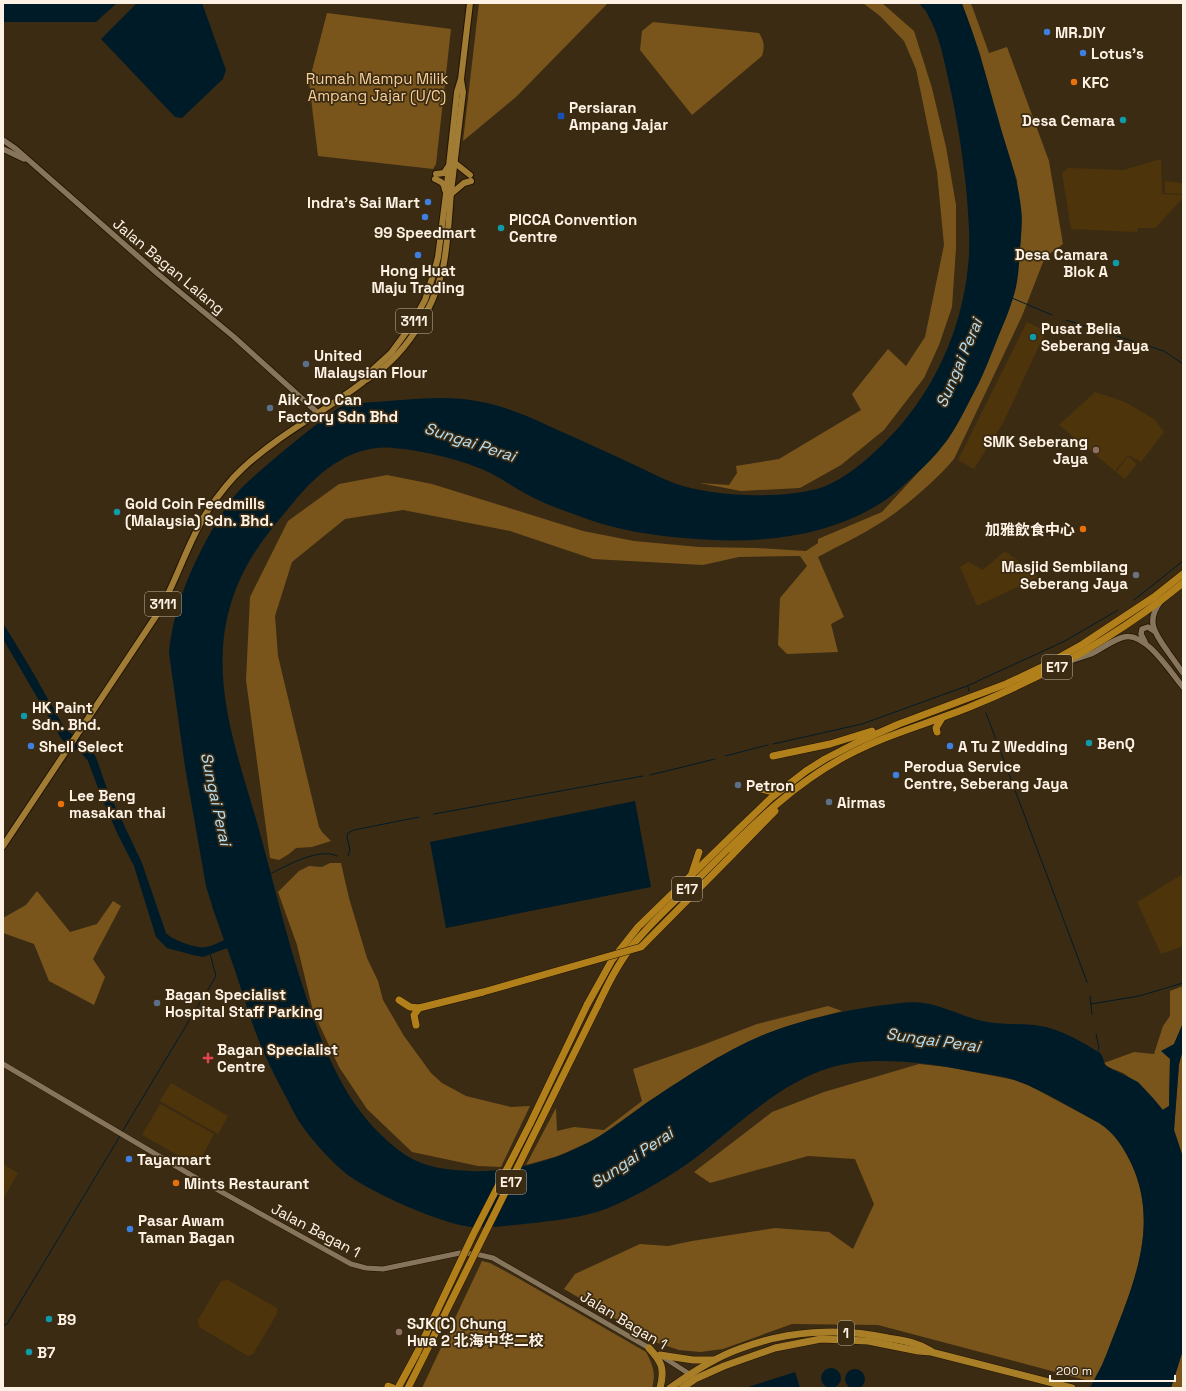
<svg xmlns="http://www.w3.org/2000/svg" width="1186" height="1391" font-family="'Space Grotesk','Noto Sans SC',sans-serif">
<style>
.green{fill:#4e340a}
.forest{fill:#79551c}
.water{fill:#001b28}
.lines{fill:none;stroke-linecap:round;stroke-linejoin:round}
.stream{stroke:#001b28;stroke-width:1}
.tertiary-casing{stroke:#221300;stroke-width:6}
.secondary-casing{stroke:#221300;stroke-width:7}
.primary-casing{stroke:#221300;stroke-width:8}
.trunk-casing{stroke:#221300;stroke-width:8}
.motorway-casing{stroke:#221300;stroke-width:8}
.tertiary{stroke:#87755b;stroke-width:5}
.secondary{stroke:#87755b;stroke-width:5.5}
.primary{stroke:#a07c34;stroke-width:6}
.trunk{stroke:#a87e27;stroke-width:7}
.motorway{stroke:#b1801a;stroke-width:7}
.motorway-bridge-casing{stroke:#221300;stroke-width:8;stroke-linecap:butt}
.motorway-bridge{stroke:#b1801a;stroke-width:7}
.shop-dot{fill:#3f7fe0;stroke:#3b2b13;stroke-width:1.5}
.food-dot{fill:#e8710a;stroke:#3b2b13;stroke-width:1.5}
.transit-dot{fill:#1a4fb4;stroke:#3b2b13;stroke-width:1.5}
.culture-dot{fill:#0f9aa8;stroke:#3b2b13;stroke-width:1.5}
.service-dot{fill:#5c6f8a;stroke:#3b2b13;stroke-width:1.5}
.education-dot{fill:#8d6e63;stroke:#3b2b13;stroke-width:1.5}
.worship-dot{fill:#6b7280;stroke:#3b2b13;stroke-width:1.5}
.health-dot{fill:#e0444e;stroke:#3b2b13;stroke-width:1.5}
.labels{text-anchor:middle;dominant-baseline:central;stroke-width:3.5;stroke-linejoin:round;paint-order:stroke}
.shield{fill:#3b2b13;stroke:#c3b6a5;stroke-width:1}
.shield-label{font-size:14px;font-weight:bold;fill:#fdf2e4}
.poi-label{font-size:15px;font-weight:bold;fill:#fdf2e4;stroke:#3b2b13;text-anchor:start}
.park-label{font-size:15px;fill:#f8d09a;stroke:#3b2b13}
.street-label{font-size:15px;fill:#fdf2e4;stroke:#3b2b13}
.water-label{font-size:16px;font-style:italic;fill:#b4e0f7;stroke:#3b2b13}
</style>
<rect width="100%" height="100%" fill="#3b2b13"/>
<!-- green -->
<g class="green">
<path d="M1161,159L1162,194L1183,195V198L1155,228H1138L1137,232L1071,229L1062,173L1068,168L1123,170Z"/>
<path d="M1165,181L1183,183V194L1165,193Z"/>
<path d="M1027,322L1046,331L1003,423L974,469L958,460Z"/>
<path d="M1095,392L1125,402L1154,419L1164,432L1141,462L1128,455L1115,471L1059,425Z"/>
<path d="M1128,456L1137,464L1125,479L1116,472Z"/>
<path d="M1005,551L1039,577L977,606L960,567L968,562L983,570Z"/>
<path d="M1183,874V946L1161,954L1137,902Z"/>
<path d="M171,1083L228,1116L218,1134L160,1101Z"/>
<path d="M160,1104L214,1134L197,1166L142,1135Z"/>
<path d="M3,1164L18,1173L3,1199Z"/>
<path d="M228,1280L277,1308V1314L253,1354L248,1356L199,1327L198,1320L221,1281Z"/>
</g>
<!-- forest -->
<g class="forest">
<path d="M479,3H608L516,97L463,141Z"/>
<path d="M863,3H882L914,31L932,88L946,147L956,205V248L952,307L939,345L924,378L884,430L841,465L800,488L741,491L699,483L729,485L737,473L736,466L779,459L861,410L852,394L888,349L906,366L925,337L944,245L937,172L916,69L904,41L880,16Z"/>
<path d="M962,3H970L972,6L989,53L1007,47L1049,161L1063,244L1045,257L1022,316L954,459C937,479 916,497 895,513C872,530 844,543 818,557L844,617L831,624L838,652L787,654L778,645L780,598L807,566L800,556L739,557L703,565L593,559L510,531L403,510L345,519L292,562L275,616L278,656L319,827L322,832L331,841L312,847L296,848L289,854L279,860L270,858L246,680L250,597L288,521L339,484L387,475L432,484L583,531L634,541L699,547L757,548L806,551L818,543V539L882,512L946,442L956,426L980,381L1006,317L1015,291L1021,240L1017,180L1000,128L980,54Z"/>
<path d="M327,13L451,29L436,164L433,169L318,156L309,82Z"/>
<path d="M653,22L759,33C764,41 765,46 762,56L692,115L640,50L642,31Z"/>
<path d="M330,863H341L349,898L367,958L378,981L383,1000L404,1036L431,1073L442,1083L466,1096L511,1107L530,1106L501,1167L478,1166L412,1152L367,1109L339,1067L313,1011L297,945L278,892L299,871L309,866L322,867Z"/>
<path d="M37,891L70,932L97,924L113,901L121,906L93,959L105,977L94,1005L49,981L34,944L3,933V918L26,905Z"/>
<path d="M1183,986V1023L1174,1044L1170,1059L1169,1106L1162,1110C1154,1098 1136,1081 1123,1073C1117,1070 1109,1069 1104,1063L1134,1052L1154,1054L1163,1026L1170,1016V991Z"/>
<path d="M828,1006L842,1011L791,1025L766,1034L740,1046L710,1063L649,1101L596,1139L558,1156L526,1165L556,1108L557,1131L574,1127L604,1130L642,1101L633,1069L700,1046L757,1024Z"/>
<path d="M1183,1050V1157L1174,1130L1179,1064Z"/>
<path d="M919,1064L947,1067L1015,1080L1028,1085L1099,1123C1115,1133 1124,1148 1132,1165C1161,1230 1130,1292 1107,1353L1102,1365L1093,1382L878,1325L792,1324L723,1349L700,1352L679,1350L655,1342L564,1289L575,1274L640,1244L668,1246L692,1241L775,1228L829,1232L853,1249L874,1204L855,1159L808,1156L710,1183L694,1172L772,1112L824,1092Z"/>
<path d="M482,1261L490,1263L516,1277L646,1352C653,1365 656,1374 652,1388H422Z"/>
<path d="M1183,1350V1388H1171Z"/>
</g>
<!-- water -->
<g class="water">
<path d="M3,3H117L96,22H3Z"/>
<path d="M137,3H202L226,70L223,79L182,118L175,117L101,39Z"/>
<path d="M919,3L962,4C977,41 987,80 998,118C1006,148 1018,177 1021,208C1023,221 1021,235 1020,248C1019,261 1019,274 1016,287C1012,304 1005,321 998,337C990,358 982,378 971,398C963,414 955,430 944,444C936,455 927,464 917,473C907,482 898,491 887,499C832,537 761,544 696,539C654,536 618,531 579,516C562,510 545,504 530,496C514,488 500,477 484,470C459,459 420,450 393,448C352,444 318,472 293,503C276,523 259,543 246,567C197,659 236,745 261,837C274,884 285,931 300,978C322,1046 345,1114 407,1156C426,1168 449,1170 471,1171C514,1173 561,1159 598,1137C613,1128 627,1117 641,1107C679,1081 725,1050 768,1033C805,1019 844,1010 884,1005C897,1004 910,1001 923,1003C945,1006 965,1018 987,1022C1004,1025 1022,1023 1040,1026C1061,1029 1082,1042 1100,1053C1104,1057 1103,1062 1106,1066L1138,1082L1153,1098L1163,1110L1169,1106L1170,1059L1161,1051L1174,1044L1183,1023V1050L1179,1064L1174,1130L1183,1157V1350L1171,1388H1090L1102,1365L1107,1353C1130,1292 1161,1230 1132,1165C1124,1148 1115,1133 1099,1123C1073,1109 1043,1090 1017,1081C1001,1075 985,1074 969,1071C926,1063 872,1055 829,1068C782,1083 745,1118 708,1148C692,1161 676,1172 659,1182C642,1192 618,1205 600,1211C574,1219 543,1222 515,1225C501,1226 486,1228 472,1227C442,1224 372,1193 348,1175C332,1163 311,1139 300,1123C295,1115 291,1107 287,1099C274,1075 262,1051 253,1025C244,1000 237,974 227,948L203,957L193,955L167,948L156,937L134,866L118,835L101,796L88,761L83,755L62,740L3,639V623L31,669L65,729L87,744L96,757L107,789L142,863L166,933C172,940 197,949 206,947C212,946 218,943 224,940L213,909L206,886L185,767L169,653C173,608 192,564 215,525C222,514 228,503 237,493C246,482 258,473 268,464C291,444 315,425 340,407L346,404L353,403C400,402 440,392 487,403C509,408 530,417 551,427C581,440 611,454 641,468C652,473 663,479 674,483C711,497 785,500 823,487C852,476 880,448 900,426C941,378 965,318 969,255C970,233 968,210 966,187C962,149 956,112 947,74C943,54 938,33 928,15C926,10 922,7 919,3Z"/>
<path d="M635,801L651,887L446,928L430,842Z"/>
<circle cx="831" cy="1378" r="10"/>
<circle cx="855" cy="1379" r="10"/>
<path d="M795,1372L800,1388H745Z"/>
</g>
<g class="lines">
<!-- stream -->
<g class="stream">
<path d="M1012,298L1052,315"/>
<path d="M1066,320L1164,351L1183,364"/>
<path d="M1134,600L1183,561"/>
<path d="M968,687L969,691"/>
<path d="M986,713L1087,982"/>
<path d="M773,744L862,724L967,686L1065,641L1118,610"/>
<path d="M725,756L768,745"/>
<path d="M650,775L715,759"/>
<path d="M434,814L643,776"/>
<path d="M348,856L350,850L347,837L348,833L354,830L419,817"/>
<path d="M270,874C286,866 319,847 337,856"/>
<path d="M1090,996L1092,1014"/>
<path d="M1091,1004L1139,996L1183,983"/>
<path d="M1096,1034L1099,1048L1098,1051"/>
<path d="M122,1132L216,976L210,954"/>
<path d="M3,1326L7,1324L120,1136"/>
</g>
<!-- tertiary casing -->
<g class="tertiary-casing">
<g id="tertiary">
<path d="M3,1064L191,1175L351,1264L366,1268L383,1269L460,1253L476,1254L493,1258L651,1349"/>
<path d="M663,1357L691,1375"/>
</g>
</g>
<!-- secondary casing -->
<g class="secondary-casing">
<g id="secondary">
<path d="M3,140L16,149L158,274L234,337L318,413"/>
<path d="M3,149L24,159"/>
<path d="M1161,601C1145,621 1155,634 1168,652C1173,659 1178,666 1183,673"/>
<path d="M1145,642L1141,634L1142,629L1148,627L1154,631"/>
<path d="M1073,660C1079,658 1085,656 1091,654C1102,649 1112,640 1124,637C1145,631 1171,673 1183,687"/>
</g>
</g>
<!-- primary casing -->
<g class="primary-casing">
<g id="primary">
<path d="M455,163L470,175"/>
<path d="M436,174L444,173L448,167"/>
<path d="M435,179C442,182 444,183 445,190"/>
<path d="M451,194L464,183L471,181"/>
<path d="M366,380C404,358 433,311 443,268C448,243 449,217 451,192C455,159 459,125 463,92L461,80"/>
<path d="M3,846L158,613C177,581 187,543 207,512C217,497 229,481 242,469C278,435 324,412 363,382L369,373L391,353L410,327L425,300L435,269L438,257L446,194L457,92L461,79L470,3"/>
</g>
</g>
<!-- trunk casing -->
<g class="trunk-casing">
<g id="trunk">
<path d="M649,1348C662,1362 665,1369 660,1388"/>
<path d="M660,1355L693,1360H713"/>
<path d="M670,1388C691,1373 714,1358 739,1349C785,1331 840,1327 888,1338C905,1341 916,1342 931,1351"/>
<path d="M682,1388L695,1379L724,1366L775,1348L821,1339L868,1341L918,1351L931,1352L1072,1388"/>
</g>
</g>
<!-- motorway casing -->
<g class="motorway-casing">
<g id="motorway">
<path d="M937,732L936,728L942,718"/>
<path d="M773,756L830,744L872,731"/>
<path d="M761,789L769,791L780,787"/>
<path d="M732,855L775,811"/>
<path d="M692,873L699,852"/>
<path d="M399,1000L410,1007L419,1008L483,992"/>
<path d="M587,1005L612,960L638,927L745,823L771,798L806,771L825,759L858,742L899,724L1006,684L1040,668L1083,644L1154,597L1183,574"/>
<path d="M597,1007C607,986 617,965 632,946C652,921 677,899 700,877C746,832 790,785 848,755C887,734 931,723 972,706C1048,675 1119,635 1183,583"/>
<path d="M416,1025L414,1015L419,1008"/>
<path d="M388,1386L393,1388"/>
<path d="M398,1388L417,1353"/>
<path d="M408,1388L424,1356"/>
</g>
</g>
<!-- tertiary -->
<use href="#tertiary" class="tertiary"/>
<!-- secondary -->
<use href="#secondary" class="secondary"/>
<!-- primary -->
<use href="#primary" class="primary"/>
<!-- trunk -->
<use href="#trunk" class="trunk"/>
<!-- motorway -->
<use href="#motorway" class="motorway"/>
<!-- motorway-bridge casing -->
<g class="motorway-bridge-casing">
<g id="motorway-bridge">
<path d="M483,992L641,947L732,855"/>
<path d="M417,1353L473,1235L530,1124L587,1005"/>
<path d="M424,1356L597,1007"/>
</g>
</g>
<!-- motorway-bridge -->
<use href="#motorway-bridge" class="motorway-bridge"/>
</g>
<!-- markers -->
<g class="shop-dot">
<circle cx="1047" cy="32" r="4"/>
<circle cx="1083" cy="53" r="4"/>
<circle cx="428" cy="202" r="4"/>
<circle cx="425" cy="217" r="4"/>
<circle cx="418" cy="255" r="4"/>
<circle cx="31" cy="746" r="4"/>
<circle cx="950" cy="746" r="4"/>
<circle cx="896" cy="775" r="4"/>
<circle cx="129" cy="1159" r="4"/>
<circle cx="130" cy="1229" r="4"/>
</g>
<g class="food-dot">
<circle cx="1074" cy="82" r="4"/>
<circle cx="1083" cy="529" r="4"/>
<circle cx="61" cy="804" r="4"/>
<circle cx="176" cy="1183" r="4"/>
</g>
<rect class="transit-dot" x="557" y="112" width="8" height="8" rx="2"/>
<g class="culture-dot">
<circle cx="1123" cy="120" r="4"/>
<circle cx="501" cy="228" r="4"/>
<circle cx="1116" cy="263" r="4"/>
<circle cx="1033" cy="337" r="4"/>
<circle cx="117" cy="512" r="4"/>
<circle cx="24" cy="716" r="4"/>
<circle cx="1089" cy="743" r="4"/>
<circle cx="49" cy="1319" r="4"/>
<circle cx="29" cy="1352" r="4"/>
</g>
<g class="service-dot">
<circle cx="306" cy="364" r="4"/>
<circle cx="270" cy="408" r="4"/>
<circle cx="738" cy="785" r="4"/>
<circle cx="829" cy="802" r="4"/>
<circle cx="157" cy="1003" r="4"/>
</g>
<g class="education-dot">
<circle cx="1096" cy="450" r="4"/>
<circle cx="399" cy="1332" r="4"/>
</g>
<circle class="worship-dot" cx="1136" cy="575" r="4"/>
<path class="health-dot" d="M206 1052h4v4h4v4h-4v4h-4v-4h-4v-4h4z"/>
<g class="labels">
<!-- shield labels -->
<g class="shield">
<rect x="396" y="309" width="36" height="24" rx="3"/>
<rect x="145" y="592" width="36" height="24" rx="3"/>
<rect x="1042" y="655" width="30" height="24" rx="3"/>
<rect x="672" y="877" width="30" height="24" rx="3"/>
<rect x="496" y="1170" width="30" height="24" rx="3"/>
<rect x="838" y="1321" width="16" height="24" rx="3"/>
</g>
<g class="shield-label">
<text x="414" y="321">3111</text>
<text x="163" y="604">3111</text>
<text x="1057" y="667">E17</text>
<text x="687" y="889">E17</text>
<text x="511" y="1182">E17</text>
<text x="846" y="1333">1</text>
</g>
<!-- poi labels -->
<g class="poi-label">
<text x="1055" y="32">MR.DIY</text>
<text x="1091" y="53">Lotus's</text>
<text x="1082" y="82">KFC</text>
<text x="569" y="107">Persiaran<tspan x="569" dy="17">Ampang Jajar</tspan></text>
<text x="1115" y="120" text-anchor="end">Desa Cemara</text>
<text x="420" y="202" text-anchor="end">Indra's Sai Mart</text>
<text x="509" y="219">PICCA Convention<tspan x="509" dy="17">Centre</tspan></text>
<text x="425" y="232" text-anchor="middle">99 Speedmart</text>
<text x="1108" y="254" text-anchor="end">Desa Camara<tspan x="1108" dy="17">Blok A</tspan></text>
<text x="418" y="270" text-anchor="middle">Hong Huat<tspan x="418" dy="17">Maju Trading</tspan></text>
<text x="1041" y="328">Pusat Belia<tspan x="1041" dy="17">Seberang Jaya</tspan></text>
<text x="314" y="355">United<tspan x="314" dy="17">Malaysian Flour</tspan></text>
<text x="278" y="399">Aik Joo Can<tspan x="278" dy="17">Factory Sdn Bhd</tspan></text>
<text x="1088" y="441" text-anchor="end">SMK Seberang<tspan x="1088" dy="17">Jaya</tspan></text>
<text x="125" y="503">Gold Coin Feedmills<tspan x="125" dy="17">(Malaysia) Sdn. Bhd.</tspan></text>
<text x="1075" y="529" text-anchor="end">加雅飲食中心</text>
<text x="1128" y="566" text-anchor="end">Masjid Sembilang<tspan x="1128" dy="17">Seberang Jaya</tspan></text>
<text x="32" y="707">HK Paint<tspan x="32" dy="17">Sdn. Bhd.</tspan></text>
<text x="1097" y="743">BenQ</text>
<text x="39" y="746">Shell Select</text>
<text x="958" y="746">A Tu Z Wedding</text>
<text x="904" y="766">Perodua Service<tspan x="904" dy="17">Centre, Seberang Jaya</tspan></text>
<text x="746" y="785">Petron</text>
<text x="69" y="795">Lee Beng<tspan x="69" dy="17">masakan thai</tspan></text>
<text x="837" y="802">Airmas</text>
<text x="165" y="994">Bagan Specialist<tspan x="165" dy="17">Hospital Staff Parking</tspan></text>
<text x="217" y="1049">Bagan Specialist<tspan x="217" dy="17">Centre</tspan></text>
<text x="137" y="1159">Tayarmart</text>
<text x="184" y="1183">Mints Restaurant</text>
<text x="138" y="1220">Pasar Awam<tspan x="138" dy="17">Taman Bagan</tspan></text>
<text x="57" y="1319">B9</text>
<text x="407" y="1323">SJK(C) Chung<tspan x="407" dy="17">Hwa 2 北海中华二校</tspan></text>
<text x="37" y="1352">B7</text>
</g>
<!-- park labels -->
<g class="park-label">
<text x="377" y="78">Rumah Mampu Milik<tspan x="377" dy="17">Ampang Jajar (U/C)</tspan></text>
</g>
<!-- street labels -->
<g class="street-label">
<text transform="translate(169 266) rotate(40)">Jalan Bagan Lalang</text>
<text transform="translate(316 1230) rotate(28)">Jalan Bagan 1</text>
<text transform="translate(624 1320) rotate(31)">Jalan Bagan 1</text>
</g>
<!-- water labels -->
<g class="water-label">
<text transform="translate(959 363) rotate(-67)">Sungai Perai</text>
<text transform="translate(470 442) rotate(18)">Sungai Perai</text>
<text transform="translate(216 799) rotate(78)">Sungai Perai</text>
<text transform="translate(933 1040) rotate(8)">Sungai Perai</text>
<text transform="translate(632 1158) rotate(-34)">Sungai Perai</text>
</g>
</g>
<!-- border -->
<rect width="1186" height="1391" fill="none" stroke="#fdf2e4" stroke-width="8"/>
<!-- scale -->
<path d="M1050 1375v6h125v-6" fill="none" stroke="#fdf2e4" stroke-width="2"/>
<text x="1056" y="1375" font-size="12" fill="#fdf2e4" stroke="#3b2b13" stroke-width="3" paint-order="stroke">200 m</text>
</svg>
